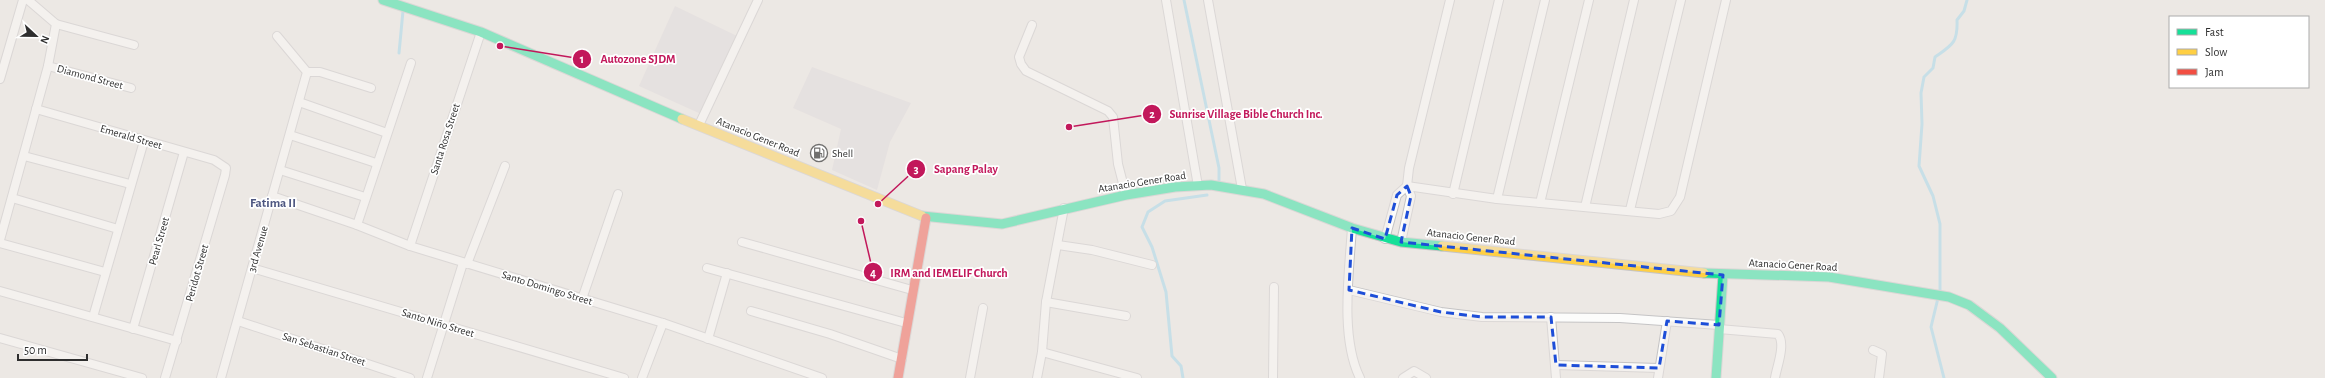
<svg xmlns="http://www.w3.org/2000/svg" width="2325" height="378" font-family="'Alegreya Sans',sans-serif">
<style>
.industrial{fill:#dcd9db}
.lines{fill:none;stroke-linecap:round;stroke-linejoin:round}
.stream{stroke:#99d6ec;stroke-width:3}
.street-casing{stroke:#c5c4c5;stroke-width:10}
.fast-casing{stroke:#c5c4c5;stroke-width:11}
.slow-casing{stroke:#c5c4c5;stroke-width:11}
.jam-casing{stroke:#c5c4c5;stroke-width:11}
.street{stroke:#fcfcfb;stroke-width:8}
.fast{stroke:#16e098;stroke-width:9}
.slow{stroke:#ffcf43;stroke-width:9}
.jam{stroke:#f24e42;stroke-width:9}
.marked{fill:none;stroke:#1d4ed8;stroke-width:3;stroke-dasharray:8 5;stroke-linejoin:round}
.labels{text-anchor:middle;dominant-baseline:central;stroke-width:3.5;stroke-linejoin:round;paint-order:stroke}
.street-label{font-size:11px;fill:#2e2e2e;stroke:#fff}
.poi-label{font-size:11px;fill:#2e2e2e;stroke:#fff;text-anchor:start}
.quarter-label{font-size:13px;font-weight:bold;fill:#4d5680;stroke:#fff}
.leader{fill:none;stroke:#c2185b;stroke-width:1.5}
.callout-dot{fill:#c2185b;stroke:#fff;stroke-width:1.5}
.mark-label{font-size:12px;text-anchor:middle;font-weight:bold;fill:#fff}
.callout-label{font-size:12px;text-anchor:middle;font-weight:bold;fill:#c2185b;stroke:#fff;stroke-width:3.5;stroke-linejoin:round;paint-order:stroke}
</style>
<rect width="100%" height="100%" fill="#ece8e4"/>
<!-- industrial -->
<g class="industrial">
<path d="M675,6L737,36L701,114L639,86Z"/>
<path d="M812,67L911,103L890,142L877,190L832,170L841,129L793,108Z"/>
</g>
<g class="lines">
<!-- stream -->
<g class="stream">
<path d="M1184,0L1219,168V181"/>
<path d="M399,53L403,11"/>
<path d="M1940,292V224L1933,196L1919,166L1922,124L1921,93L1924,77L1933,68L1935,57C1952,45 1958,43 1957,20L1964,11L1967,0"/>
<path d="M1938,298L1931,327L1944,378"/>
<path d="M1183,378L1181,366L1172,356L1166,292L1152,247L1142,227L1148,212L1165,201L1207,195"/>
</g>
<!-- street casing -->
<g class="street-casing">
<g id="street">
<path d="M1166,0L1198,186"/>
<path d="M1208,0L1242,189"/>
<path d="M56,24L134,45"/>
<path d="M1032,25L1019,57L1021,64L1026,71L1108,111L1113,117L1118,164L1126,195"/>
<path d="M48,66L131,88"/>
<path d="M307,72H320L371,88"/>
<path d="M0,79L23,0"/>
<path d="M299,102L387,133"/>
<path d="M36,109L214,160L226,168L225,175L165,378"/>
<path d="M699,125L758,0"/>
<path d="M290,135L376,163"/>
<path d="M24,156L130,184"/>
<path d="M280,170L365,197"/>
<path d="M1407,186L1497,199L1659,214L1671,211L1680,197L1726,0"/>
<path d="M1453,194L1499,0"/>
<path d="M272,196L357,225L410,246L663,323L822,378"/>
<path d="M12,198L118,229"/>
<path d="M1497,199L1545,0"/>
<path d="M1540,203L1589,0"/>
<path d="M1585,207L1634,0"/>
<path d="M1630,210L1681,0"/>
<path d="M357,225L411,63"/>
<path d="M1352,228C1349,273 1340,338 1360,378"/>
<path d="M1385,239L1397,195L1407,186"/>
<path d="M0,240L48,66L56,24L28,0"/>
<path d="M742,242L912,290"/>
<path d="M1401,242L1411,196L1407,186L1409,168L1450,0"/>
<path d="M0,243L105,272"/>
<path d="M1058,245L1092,250L1152,265"/>
<path d="M410,246L481,32"/>
<path d="M467,264L505,166"/>
<path d="M252,268L624,378"/>
<path d="M707,268L906,323"/>
<path d="M1349,290L1441,312L1482,317L1620,318L1719,325"/>
<path d="M0,291L177,341"/>
<path d="M582,299L618,194"/>
<path d="M1046,302L1126,316"/>
<path d="M751,311L830,334L902,359"/>
<path d="M93,317L144,141"/>
<path d="M1551,317L1556,378"/>
<path d="M238,321L410,378"/>
<path d="M133,329L184,152"/>
<path d="M1719,329L1778,334C1786,344 1777,366 1775,378"/>
<path d="M0,338L142,378"/>
<path d="M708,339L727,273"/>
<path d="M1873,350L1882,354L1879,378"/>
<path d="M1042,352L1137,378"/>
<path d="M1556,365L1659,368"/>
<path d="M221,378L307,72L277,36"/>
<path d="M427,378L463,263"/>
<path d="M642,378L663,323"/>
<path d="M970,378L983,308"/>
<path d="M1037,378L1042,352L1046,302L1064,208"/>
<path d="M1273,378L1274,287"/>
<path d="M1403,378L1414,371L1426,378"/>
<path d="M1658,378L1667,321"/>
</g>
</g>
<!-- fast casing -->
<g class="fast-casing">
<g id="fast">
<path d="M383,0L481,32L682,119"/>
<path d="M922,216L1002,224L1126,195L1175,187L1211,185L1264,194L1352,228L1401,242L1442,246"/>
<path d="M1704,273L1829,277L1949,297L1969,305L2000,328L2052,378"/>
<path d="M1716,378L1723,275"/>
</g>
</g>
<!-- slow casing -->
<g class="slow-casing">
<g id="slow">
<path d="M682,119L922,216"/>
<path d="M1442,246L1704,273"/>
</g>
</g>
<!-- jam casing -->
<g class="jam-casing">
<path id="jam" d="M898,378L926,218"/>
</g>
<!-- street -->
<use href="#street" class="street"/>
<!-- fast -->
<use href="#fast" class="fast"/>
<!-- slow -->
<use href="#slow" class="slow"/>
<!-- jam -->
<use href="#jam" class="jam"/>
</g>
<!-- marked area -->
<path d="M0 0H2325V378H0ZM1407,186L1411,196L1401,242L1723,275L1719,325L1667,321L1659,368L1556,365L1551,317H1482L1441,312L1349,290L1352,228L1385,239L1397,195Z" fill="#ece8e4" fill-opacity=".55" fill-rule="evenodd"/>
<path class="marked" d="M1407,186L1411,196L1401,242L1723,275L1719,325L1667,321L1659,368L1556,365L1551,317H1482L1441,312L1349,290L1352,228L1385,239L1397,195Z"/>
<!-- icons -->
<defs>
<g id="fuel-ring" transform="scale(0.9)"><circle r="9.5" fill="#fff" stroke="#706f6e" stroke-width="1.5"/><path d="M-5.5-6h7V0h2V4h1.3V-2.5L3-4.5l.8-.8L6-3V5H2.5V1h-1V6h-7ZM-4.2-4.7v3.2H.2V-4.7Z" fill="#706f6e"/></g>
</defs>
<g fill-rule="evenodd">
<use href="#fuel-ring" x="819" y="153"/>
</g>
<g class="labels">
<!-- street labels -->
<g class="street-label">
<text transform="translate(90 77) rotate(15)">Diamond Street</text>
<text transform="translate(131 137) rotate(16)">Emerald Street</text>
<text transform="translate(758 137) rotate(22)">Atanacio Gener Road</text>
<text transform="translate(445 139) rotate(-72)">Santa Rosa Street</text>
<text transform="translate(1142 182) rotate(-9)">Atanacio Gener Road</text>
<text transform="translate(1471 237) rotate(6)">Atanacio Gener Road</text>
<text transform="translate(159 241) rotate(-74)">Pearl Street</text>
<text transform="translate(258 249) rotate(-74)">3rd Avenue</text>
<text transform="translate(1793 265) rotate(3)">Atanacio Gener Road</text>
<text transform="translate(197 273) rotate(-74)">Peridot Street</text>
<text transform="translate(547 288) rotate(17)">Santo Domingo Street</text>
<text transform="translate(438 323) rotate(17)">Santo Niño Street</text>
<text transform="translate(324 349) rotate(18)">San Sebastian Street</text>
</g>
<!-- poi labels -->
<g class="poi-label">
<text x="832" y="153">Shell</text>
</g>
<!-- quarter labels -->
<g class="quarter-label">
<text x="273" y="203">Fatima II</text>
</g>
</g>
<!-- callouts -->
<path class="leader" d="M500 46L582 59M1069 127L1152 114M878 204L916 169M861 221L873 272"/>
<g class="callout-dot">
<circle cx="500" cy="46" r="4"/>
<circle cx="1069" cy="127" r="4"/>
<circle cx="878" cy="204" r="4"/>
<circle cx="861" cy="221" r="4"/>
<circle cx="582" cy="59" r="10"/>
<circle cx="1152" cy="114" r="10"/>
<circle cx="916" cy="169" r="10"/>
<circle cx="873" cy="272" r="10"/>
</g>
<g class="mark-label">
<text x="582" y="63">1</text>
<text x="1152" y="118">2</text>
<text x="916" y="173">3</text>
<text x="873" y="277">4</text>
</g>
<g class="callout-label">
<text x="638" y="63">Autozone SJDM</text>
<text x="1246" y="118">Sunrise Village Bible Church Inc.</text>
<text x="966" y="173">Sapang Palay</text>
<text x="949" y="277">IRM and IEMELIF Church</text>
</g>
<!-- legend -->
<rect x="2169" y="16" width="140" height="72" fill="#ffffff" stroke="#ababab"/>
<rect x="2177" y="29" width="20" height="6" fill="#16e098" stroke="#ababab"/>
<text x="2205" y="36" font-size="12" fill="#2e2e2e">Fast</text>
<rect x="2177" y="49" width="20" height="6" fill="#ffcf43" stroke="#ababab"/>
<text x="2205" y="56" font-size="12" fill="#2e2e2e">Slow</text>
<rect x="2177" y="69" width="20" height="6" fill="#f24e42" stroke="#ababab"/>
<text x="2205" y="76" font-size="12" fill="#2e2e2e">Jam</text>
<!-- north arrow -->
<g transform="translate(36 36) rotate(112)" stroke="#ffffff" stroke-width="3" paint-order="stroke">
<path d="M0-3L7 15L0 10L-7 15Z" fill="#2e2e2e"/>
<text y="-6" font-size="11" font-weight="bold" text-anchor="middle" fill="#2e2e2e">N</text>
</g>
<!-- scale -->
<path d="M18 354v6h69v-6" fill="none" stroke="#2e2e2e" stroke-width="2"/>
<text x="24" y="354" font-size="12" fill="#2e2e2e" stroke="#ffffff" stroke-width="3" paint-order="stroke">50 m</text>
</svg>
